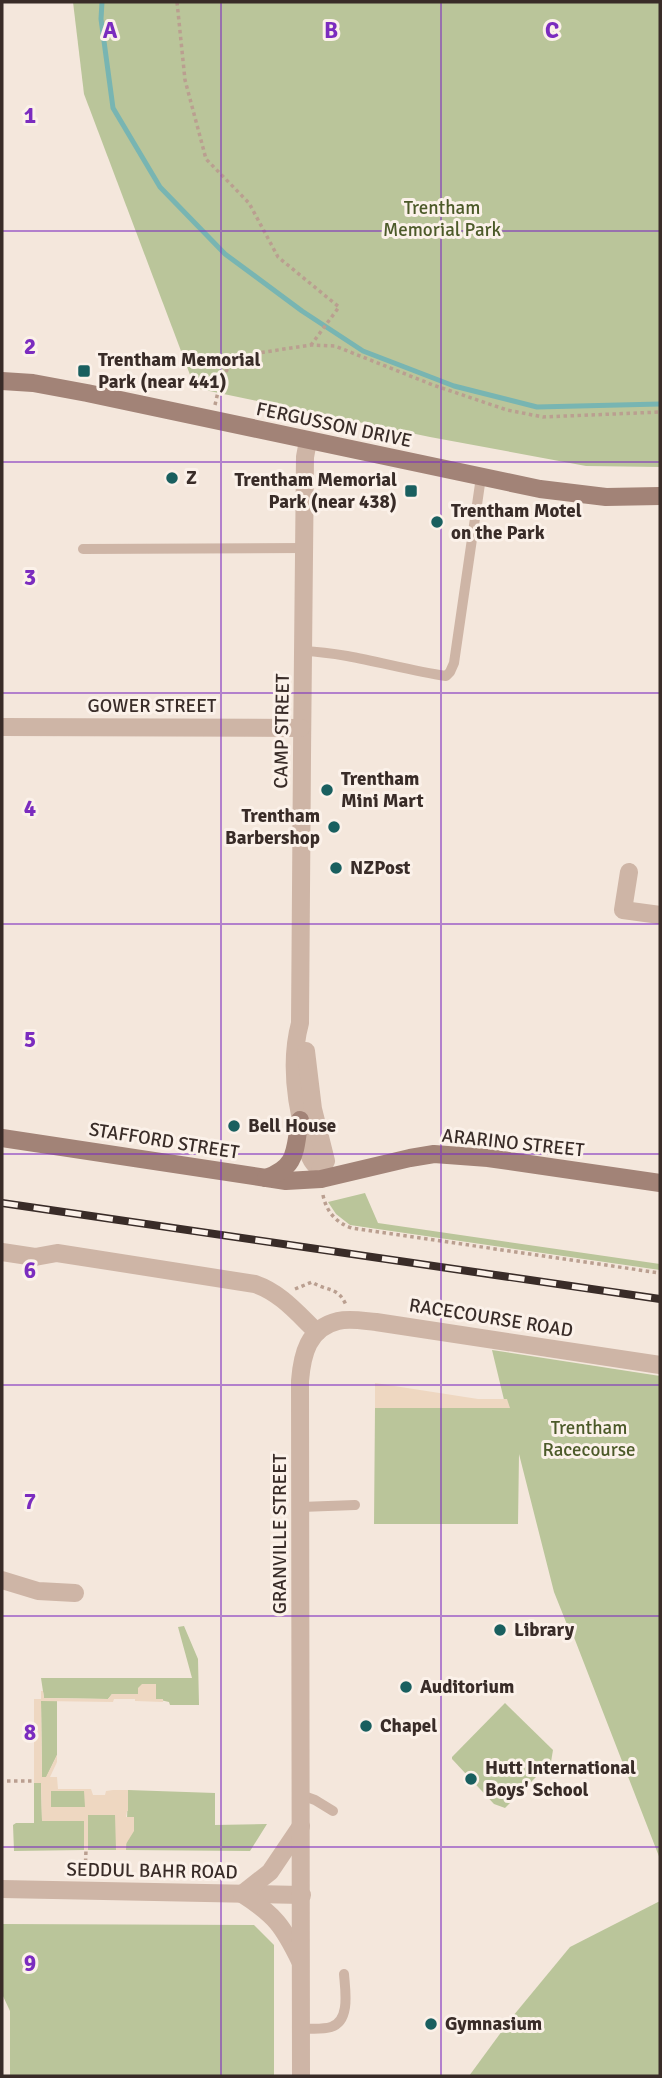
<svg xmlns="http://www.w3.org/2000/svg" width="662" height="2078" font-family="Signika,sans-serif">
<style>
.green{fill:#bac59a}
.plaza{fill:#eed7c1;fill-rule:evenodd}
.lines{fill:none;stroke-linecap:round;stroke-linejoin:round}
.stream{stroke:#78b5b2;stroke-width:5}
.path{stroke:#ba9f90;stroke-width:3.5;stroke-dasharray:3.5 3.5;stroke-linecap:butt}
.lane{stroke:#ceb5a6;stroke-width:10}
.street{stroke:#ceb5a6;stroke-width:18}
.secondary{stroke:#a28377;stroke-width:18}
.rail-casing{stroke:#392c28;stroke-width:8}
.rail{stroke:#fbf1e9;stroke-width:5;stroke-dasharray:16;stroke-linecap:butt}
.grid{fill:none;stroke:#7b2cbf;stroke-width:2;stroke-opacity:0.55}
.poi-dot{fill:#195f5f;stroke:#fbf1e9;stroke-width:2.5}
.labels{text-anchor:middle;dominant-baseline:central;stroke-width:6;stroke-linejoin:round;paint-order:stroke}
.park-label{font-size:19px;fill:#4c5a29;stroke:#fbf1e9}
.poi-label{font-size:19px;font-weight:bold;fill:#392c28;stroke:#fbf1e9;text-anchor:start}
.street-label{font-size:19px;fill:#392c28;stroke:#fbf1e9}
.grid-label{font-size:23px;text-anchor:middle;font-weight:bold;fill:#7b2cbf;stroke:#fbf1e9;stroke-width:6;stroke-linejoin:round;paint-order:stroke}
</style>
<rect width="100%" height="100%" fill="#f4e7dc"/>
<!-- green -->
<g class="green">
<path d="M73,2H660V467L586,466L430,437L195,388L84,94Z"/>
<path d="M365,1193L378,1223L660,1264V1270L350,1225L336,1214L328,1202Z"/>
<path d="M492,1350L660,1376V1859L570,1627H568L554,1592L519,1454L518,1524H374L375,1408H506Z"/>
<path d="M184,1626L198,1659L199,1705H170L169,1702L156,1699V1685L138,1694H112L108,1699L44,1698L41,1678H2H192L178,1627Z"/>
<path d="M41,1701H57V1755L46,1778L42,1777Z"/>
<path d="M505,1703L553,1750L551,1762L505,1808L494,1804L452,1759V1757Z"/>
<path d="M34,1783H41L42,1820H84V1850L14,1851L13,1825L16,1823H34Z"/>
<path d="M128,1790L215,1793V1825L267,1824L250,1851L126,1850Z"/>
<rect x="51" y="1791" width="34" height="16"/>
<path d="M88,1814L116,1815V1850H88Z"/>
<path d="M660,1901V2076H469L513,2016L570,1947Z"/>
<path d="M2,1924L254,1925L274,1945V2076H10V2011L2,1994Z"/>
</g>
<!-- plaza -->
<g class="plaza">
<path d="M375,1383L478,1399H507L510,1408H375Z"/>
<path d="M142,1684H156V1699H163V1702L135,1701V1699H114L113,1702L41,1701L42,1777H46L57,1755V1762L50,1777H57L58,1789H91L93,1795H105L106,1791L113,1790H128V1811H127L126,1817H134V1831L126,1844V1850H116L115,1815H88V1850H84V1821H42L41,1783H34V1699H41V1691H43L44,1698L108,1699L112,1694H138V1688ZM51,1791H84L85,1807H51Z"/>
</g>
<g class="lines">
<!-- stream -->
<path class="stream" d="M102,2L101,19L113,108L160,187L225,254L302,311L363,351L454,386L537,407L660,404"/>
<!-- path -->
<g class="path">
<path d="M177,2L185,80L206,159L249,203L278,257L339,307L311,345"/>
<path d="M215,405L220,383L229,366L258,353L311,345L335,346L433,385L507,410L543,417L660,412"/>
<path d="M323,1195C326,1211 336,1223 352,1228L660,1273"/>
<path d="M295,1289L312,1282C327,1292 338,1286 346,1305"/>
<path d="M7,1781H34"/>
<path d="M85,1876L86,1850"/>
</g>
<!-- lane -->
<g class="lane">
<path d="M83,549L305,548"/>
<path d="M304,651C352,653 398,669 446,676L450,672L454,663L481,477"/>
<path d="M301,1507L355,1505"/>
<path d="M301,1795L315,1800L333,1811"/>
<path d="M301,2029C310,2028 322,2030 331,2027C351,2021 345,1989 344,1974"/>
</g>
<!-- street -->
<g class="street">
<path d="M308,441L305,457C303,646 301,834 300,1023C290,1060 295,1099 305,1136C308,1150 308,1160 320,1169L321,1179"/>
<path d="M2,727L301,728"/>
<path d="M629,872L623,910L660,915"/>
<path d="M306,1051L313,1109L326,1161L320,1169"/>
<path d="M2,1252L35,1257L57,1253L255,1284C281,1293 297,1313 317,1332"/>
<path d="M2,1580L38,1591L75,1593"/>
<path d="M2,1889L302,1895"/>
<path d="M300,1961C283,1926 275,1915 242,1894L270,1872L301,1826"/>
<path d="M301,2076L300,1381C302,1355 308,1328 338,1321C350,1318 364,1321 376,1322L660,1365"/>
</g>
<!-- secondary -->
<g class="secondary">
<path d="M2,381L33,383L87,393L540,489L606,497L660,496"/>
<path d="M2,1138L286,1181L321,1179L410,1158L434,1154L488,1158L660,1183"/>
<path d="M266,1178C299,1166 294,1149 300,1120"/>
</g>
<!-- rail casing -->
<g class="rail-casing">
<path id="rail" d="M2,1203L660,1299"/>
</g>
<!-- rail -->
<use href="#rail" class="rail"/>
</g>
<!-- grid -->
<path class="grid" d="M221,2V2076M441,2V2076M2,231H660M2,462H660M2,693H660M2,924H660M2,1154H660M2,1385H660M2,1616H660M2,1847H660"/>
<!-- markers -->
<g class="poi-dot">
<rect x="77" y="364" width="14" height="14" rx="3.5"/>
<circle cx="172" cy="478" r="7"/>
<rect x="404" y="484" width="14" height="14" rx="3.5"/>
<circle cx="437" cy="522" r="7"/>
<circle cx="327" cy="790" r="7"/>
<circle cx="334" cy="827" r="7"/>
<circle cx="336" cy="868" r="7"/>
<circle cx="234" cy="1126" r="7"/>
<circle cx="500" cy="1630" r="7"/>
<circle cx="406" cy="1687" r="7"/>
<circle cx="366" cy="1726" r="7"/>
<circle cx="471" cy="1779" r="7"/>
<circle cx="431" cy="2024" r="7"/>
</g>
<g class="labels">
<!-- park labels -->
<g class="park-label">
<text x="442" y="208">Trentham<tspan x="442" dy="22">Memorial Park</tspan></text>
<text x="589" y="1428">Trentham<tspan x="589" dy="22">Racecourse</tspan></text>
</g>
<!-- poi labels -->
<g class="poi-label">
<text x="98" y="360">Trentham Memorial<tspan x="98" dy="22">Park (near 441)</tspan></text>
<text x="186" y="478">Z</text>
<text x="397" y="480" text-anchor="end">Trentham Memorial<tspan x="397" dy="22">Park (near 438)</tspan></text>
<text x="451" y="511">Trentham Motel<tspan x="451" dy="22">on the Park</tspan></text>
<text x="341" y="779">Trentham<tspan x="341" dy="22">Mini Mart</tspan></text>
<text x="320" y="816" text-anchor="end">Trentham<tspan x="320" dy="22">Barbershop</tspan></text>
<text x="350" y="868">NZPost</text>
<text x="248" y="1126">Bell House</text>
<text x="514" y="1630">Library</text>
<text x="420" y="1687">Auditorium</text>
<text x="380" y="1726">Chapel</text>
<text x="485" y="1768">Hutt International<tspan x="485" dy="22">Boys' School</tspan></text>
<text x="445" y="2024">Gymnasium</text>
</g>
<!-- street labels -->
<g class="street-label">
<text transform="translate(334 425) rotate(12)">FERGUSSON DRIVE</text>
<text x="152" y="706">GOWER STREET</text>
<text transform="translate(282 731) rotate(-89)">CAMP STREET</text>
<text transform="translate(164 1141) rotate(9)">STAFFORD STREET</text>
<text transform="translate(513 1143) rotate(6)">ARARINO STREET</text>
<text transform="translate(491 1318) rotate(9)">RACECOURSE ROAD</text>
<text transform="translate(280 1534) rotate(-90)">GRANVILLE STREET</text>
<text transform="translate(152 1871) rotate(1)">SEDDUL BAHR ROAD</text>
</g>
</g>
<g class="grid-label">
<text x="110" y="38">A</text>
<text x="331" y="38">B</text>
<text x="552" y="38">C</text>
<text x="30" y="123">1</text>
<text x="30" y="354">2</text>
<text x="30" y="585">3</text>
<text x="30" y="816">4</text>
<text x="30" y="1047">5</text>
<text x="30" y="1278">6</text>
<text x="30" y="1509">7</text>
<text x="30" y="1740">8</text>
<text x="30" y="1971">9</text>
</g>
<!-- border -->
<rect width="662" height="2078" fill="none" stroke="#392c28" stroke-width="7"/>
</svg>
